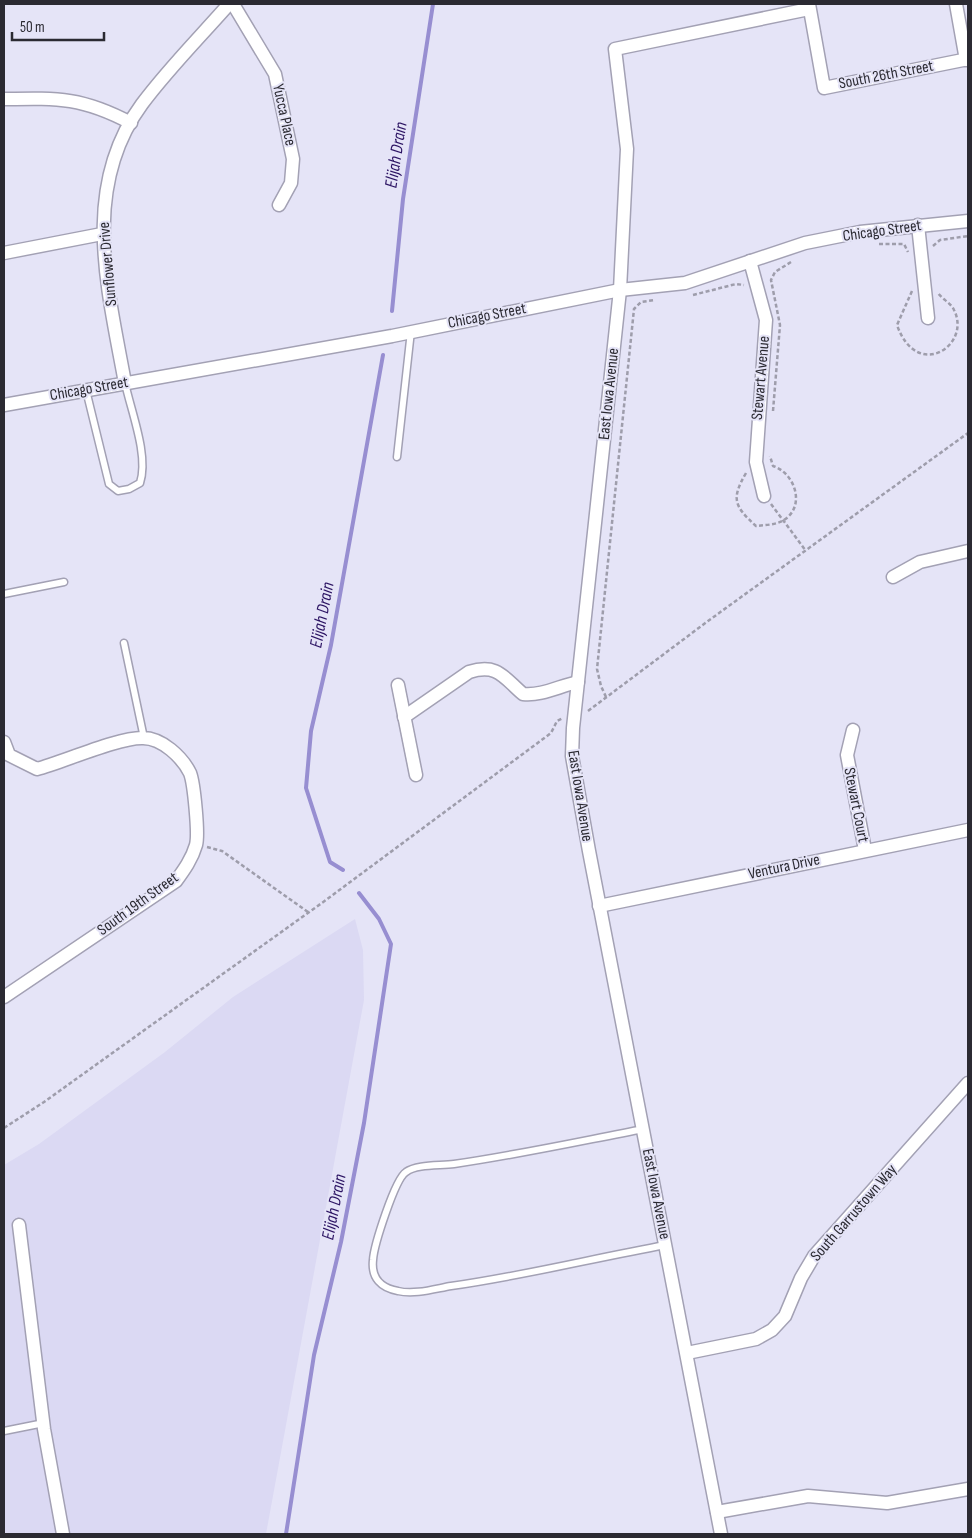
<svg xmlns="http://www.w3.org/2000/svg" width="972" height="1538" font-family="'Sofia Sans Condensed',sans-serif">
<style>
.built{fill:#dbd9f3}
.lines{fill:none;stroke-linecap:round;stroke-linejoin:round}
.stream{stroke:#978ed1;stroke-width:4}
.lane-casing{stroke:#a3a1b4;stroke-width:9}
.street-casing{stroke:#a3a1b4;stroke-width:15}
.path{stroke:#9e9dab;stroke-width:2.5;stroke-dasharray:4 2.5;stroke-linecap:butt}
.lane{stroke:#fff;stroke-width:6}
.street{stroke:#fff;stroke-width:12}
.labels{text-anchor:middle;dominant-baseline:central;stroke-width:4;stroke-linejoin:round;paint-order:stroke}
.street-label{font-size:16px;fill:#2b2a32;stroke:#e5e4f7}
.water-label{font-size:18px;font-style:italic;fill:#2c1463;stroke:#e5e4f7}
</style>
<rect width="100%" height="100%" fill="#e5e4f7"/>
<!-- built -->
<path class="built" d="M355,919L363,950L364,1000L266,1534H4V1165L39,1144L165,1052L233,997Z"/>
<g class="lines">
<!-- stream -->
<g class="stream">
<path d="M392,311L403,199L433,4"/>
<path d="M343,870L330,862L306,788L311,731L331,645L383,355"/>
<path d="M286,1534L314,1355L341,1242L364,1123L391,944L379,919L359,893"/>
</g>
<!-- lane casing -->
<g class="lane-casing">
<g id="lane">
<path d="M86,390L109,484L118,491L129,489L140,483C149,456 131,411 125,383"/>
<path d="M397,457L411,331"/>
<path d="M4,594L64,582"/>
<path d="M124,643L144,738"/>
<path d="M644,1129C581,1141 517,1155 454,1164C440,1166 417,1164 406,1172C395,1179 374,1245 373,1260C371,1278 381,1288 398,1291C414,1295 434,1289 451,1286C523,1276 594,1258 666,1245"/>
<path d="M4,1431L44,1423"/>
</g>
</g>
<!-- street casing -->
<g class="street-casing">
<g id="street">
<path d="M233,4L275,74L293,159L291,183L279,205"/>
<path d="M809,4L824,88L968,59"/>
<path d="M956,4L966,60"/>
<path d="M4,99C58,98 82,97 131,123"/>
<path d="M918,225L928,318"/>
<path d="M4,253L102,234"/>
<path d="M750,261L766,320L756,462L764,496"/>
<path d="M125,383C108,289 80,188 142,104C168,69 200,37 229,4"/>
<path d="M4,405L392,336L620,290L685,283L805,243L860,232L968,221"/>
<path d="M893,577L920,562L968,551"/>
<path d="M398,685L416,775"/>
<path d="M404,717L469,672C498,663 504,678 523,694C542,696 559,686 578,682"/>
<path d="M853,730L847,755L865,850"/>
<path d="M4,742L9,755L37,769C63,762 120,737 143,738C162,738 182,757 190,773C194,783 199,834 196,845C192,859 184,870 176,881L4,997"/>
<path d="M599,906L968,830"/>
<path d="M19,1225L44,1429L63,1534"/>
<path d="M687,1353L756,1339L772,1330L785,1316L801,1278L814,1256L968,1083"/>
<path d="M717,1512L808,1496L887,1503L968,1489"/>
<path d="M721,1534L589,851L572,756L573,728L620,290L627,149L615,49L809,9"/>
</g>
</g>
<!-- path -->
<g class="path">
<path d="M879,244H904L908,252"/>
<path d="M933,246L940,240L968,236"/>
<path d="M912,291L897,325C917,382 972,345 954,310C951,303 942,299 938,293"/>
<path d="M693,295L736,284L744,285"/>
<path d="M773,411L780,325L771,280L775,272L791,262"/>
<path d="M746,473C731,499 734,506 756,526C765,525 776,525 784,520C806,506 795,473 773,466L770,456"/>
<path d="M771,504L806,551"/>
<path d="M606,697L601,686L597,669L634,309L641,302L655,300"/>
<path d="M588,711L708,621L968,433"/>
<path d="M207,847L222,851L308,912"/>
<path d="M4,1128L44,1102L326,900L551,733L557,721L563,718"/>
</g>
<!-- lane -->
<use href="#lane" class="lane"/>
<!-- street -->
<use href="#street" class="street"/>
</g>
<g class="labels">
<!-- street labels -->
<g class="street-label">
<text transform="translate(886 75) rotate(-11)">South 26th Street</text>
<text transform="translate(284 115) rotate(78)">Yucca Place</text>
<text transform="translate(882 231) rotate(-8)">Chicago Street</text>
<text transform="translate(108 264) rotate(-95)">Sunflower Drive</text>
<text transform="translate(487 316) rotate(-11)">Chicago Street</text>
<text transform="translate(761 378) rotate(-85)">Stewart Avenue</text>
<text transform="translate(89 389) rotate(-10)">Chicago Street</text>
<text transform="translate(609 394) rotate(-84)">East Iowa Avenue</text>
<text transform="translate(580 796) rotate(81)">East Iowa Avenue</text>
<text transform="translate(856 805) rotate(79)">Stewart Court</text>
<text transform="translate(784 867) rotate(-12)">Ventura Drive</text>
<text transform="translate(138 904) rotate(-36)">South 19th Street</text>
<text transform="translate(656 1194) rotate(79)">East Iowa Avenue</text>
<text transform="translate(854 1213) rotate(-49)">South Garrustown Way</text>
</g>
<!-- water labels -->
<g class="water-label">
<text transform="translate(396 155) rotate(-81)">Elijah Drain</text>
<text transform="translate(322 615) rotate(-79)">Elijah Drain</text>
<text transform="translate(334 1207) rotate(-79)">Elijah Drain</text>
</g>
</g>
<!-- border -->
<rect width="972" height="1538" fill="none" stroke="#2b2a32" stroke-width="10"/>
<!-- scale -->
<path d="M12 32v8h92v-8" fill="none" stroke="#2b2a32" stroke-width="2.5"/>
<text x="20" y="32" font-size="15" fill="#2b2a32" stroke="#e5e4f7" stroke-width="4" paint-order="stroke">50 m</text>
</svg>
